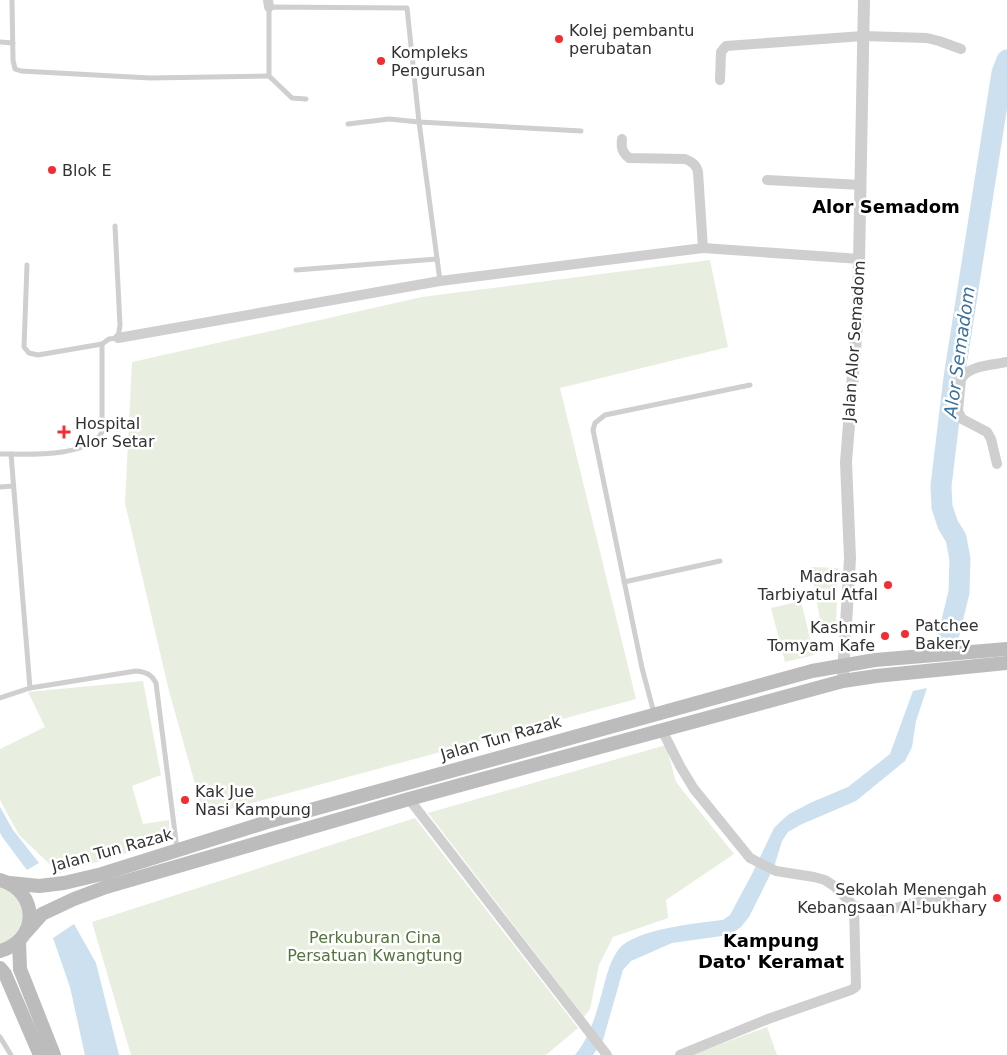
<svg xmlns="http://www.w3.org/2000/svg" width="1007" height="1055" font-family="'DejaVu Sans',sans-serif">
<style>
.green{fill:#e8efe0}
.water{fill:#cce0ef}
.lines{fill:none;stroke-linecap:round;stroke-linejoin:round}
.river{stroke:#cce0ef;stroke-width:21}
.service{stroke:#cfcfcf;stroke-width:5}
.minor{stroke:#cfcfcf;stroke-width:10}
.tertiary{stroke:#cfcfcf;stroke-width:12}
.secondary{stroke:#bcbcbc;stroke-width:14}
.poi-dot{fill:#f02e34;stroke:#fff;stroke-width:2}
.labels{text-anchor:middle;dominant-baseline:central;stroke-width:5;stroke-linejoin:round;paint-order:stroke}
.poi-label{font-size:16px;fill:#323232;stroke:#fff;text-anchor:start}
.street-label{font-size:16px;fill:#323232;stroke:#fff}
.park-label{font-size:16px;fill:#53723c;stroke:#fff}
.neighbourhood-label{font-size:18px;font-weight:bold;fill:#000;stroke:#fff}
.water-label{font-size:18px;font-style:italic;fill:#3a719b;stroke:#fff}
</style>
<rect width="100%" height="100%" fill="#fff"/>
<!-- green -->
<g class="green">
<path d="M710,260L728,347L560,388L636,699L204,816L169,691L125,503L132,362L422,297Z"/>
<path d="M811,567L838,568L836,626H821Z"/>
<path d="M801,601L814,655L785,662L771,608Z"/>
<path d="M143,681L161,775L132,786L143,824L169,820V841L59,873L19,835L0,800V749L45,727L28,692Z"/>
<path d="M666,745L676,782L734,854L666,900L668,918L613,937L599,965L590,1009L584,1017L428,813Z"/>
<path d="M415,818L578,1028L546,1055H131L92,922Z"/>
<path d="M0,886L17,895L25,915L17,936L0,945Z"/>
<path d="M767,1027L777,1055H691Z"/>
</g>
<!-- water -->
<g class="water">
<path d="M927,688L916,721L912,747L905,761L856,801L800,825L788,832L782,841L774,867L749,917L741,927L729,935L672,943L631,961L623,970L603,1040L593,1055H575C589,1038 594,1020 600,1000C605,983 608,964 618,950C633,929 699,923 723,920L730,915L752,874L774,828L780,822L789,814L810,803L848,787L890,754L913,691Z"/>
<path d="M0,807L13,830L39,863L27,870L3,838L0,833Z"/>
<path d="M74,924L96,963L119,1055H85L70,987L53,938Z"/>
</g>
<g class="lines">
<!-- river -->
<path class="river" d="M947,642L959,592L960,559L956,538L948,525L942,507L941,486L954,378L1002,73L1007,60"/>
<!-- service -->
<g class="service">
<path d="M12,0L13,60L15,69L21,71L150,78L269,76"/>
<path d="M0,42L13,43"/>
<path d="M306,99L292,98L269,76V7L407,8L419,122L440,281"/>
<path d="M348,124L389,119L419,122L581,131"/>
<path d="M27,265L24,347L29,353L38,355L102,344L109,339L118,338L120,325L115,226"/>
<path d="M296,270L437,259"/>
<path d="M0,454C26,454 89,458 102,432V344"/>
<path d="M11,454L30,688"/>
<path d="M0,487L13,486"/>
<path d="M624,582L720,561"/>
<path d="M0,698L30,688L136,671C146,672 151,674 156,683L177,849"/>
<path d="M654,713L642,668L593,430L595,423L605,415L750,385"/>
<path d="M0,1037L11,1055"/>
</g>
<!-- minor -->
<g class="minor">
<path d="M268,0L269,7"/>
<path d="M720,80L721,52L726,46L863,36L927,38L939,41L961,49"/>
<path d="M622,139C621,148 622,152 629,158L685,159C692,162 696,164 698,172L703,248"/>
<path d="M767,180L861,185"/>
<path d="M118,338L440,281L703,248L860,259"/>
<path d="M997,464L991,439L987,432L962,419L958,411L961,379C969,365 993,365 1007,362"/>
<path d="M662,730L680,766L694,789L750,858L776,871L814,877L825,880L834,886L854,906L884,911L926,900L955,901"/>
<path d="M409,799L607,1055"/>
<path d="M680,1055L768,1019L851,990L856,987L854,906"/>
</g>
<!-- tertiary -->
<path class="tertiary" d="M843,674L850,558L846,462L858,313L864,0"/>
<!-- secondary -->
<g class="secondary">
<path d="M0,880C39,891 40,940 0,951"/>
<path d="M10,883L39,886L64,883L102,874L267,822L812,671L875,660L1007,649"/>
<path d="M26,932L42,914L74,899L106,887L409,799L843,681L876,676L1007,663"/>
<path d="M19,941L20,969L54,1055"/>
<path d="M0,968L5,974L40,1055"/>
</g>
</g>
<!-- markers -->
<g class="poi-dot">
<circle cx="559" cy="39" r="5"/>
<circle cx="381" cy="61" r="5"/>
<circle cx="52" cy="170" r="5"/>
<path d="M61.5 424.5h5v5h5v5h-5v5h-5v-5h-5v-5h5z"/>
<circle cx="888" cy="585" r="5"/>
<circle cx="905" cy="634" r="5"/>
<circle cx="885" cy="636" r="5"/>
<circle cx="185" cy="800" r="5"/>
<circle cx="997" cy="898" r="5"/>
</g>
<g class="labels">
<!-- poi labels -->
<g class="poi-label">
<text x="569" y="30">Kolej pembantu<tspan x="569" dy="18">perubatan</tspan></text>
<text x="391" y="52">Kompleks<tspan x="391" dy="18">Pengurusan</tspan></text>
<text x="62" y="170">Blok E</text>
<text x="75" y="423">Hospital<tspan x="75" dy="18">Alor Setar</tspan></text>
<text x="878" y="576" text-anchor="end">Madrasah<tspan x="878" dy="18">Tarbiyatul Atfal</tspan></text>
<text x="915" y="625">Patchee<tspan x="915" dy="18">Bakery</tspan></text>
<text x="875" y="627" text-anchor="end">Kashmir<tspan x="875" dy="18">Tomyam Kafe</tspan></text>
<text x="195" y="791">Kak Jue<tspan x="195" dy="18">Nasi Kampung</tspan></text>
<text x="987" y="889" text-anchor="end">Sekolah Menengah<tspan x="987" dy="18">Kebangsaan Al-bukhary</tspan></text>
</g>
<!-- street labels -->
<g class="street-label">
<text transform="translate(854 341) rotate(-86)">Jalan Alor Semadom</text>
<text transform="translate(501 738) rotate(-16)">Jalan Tun Razak</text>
<text transform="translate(112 850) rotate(-15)">Jalan Tun Razak</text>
</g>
<!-- park labels -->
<g class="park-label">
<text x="375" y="937">Perkuburan Cina<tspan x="375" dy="18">Persatuan Kwangtung</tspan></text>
</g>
<!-- neighbourhood labels -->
<g class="neighbourhood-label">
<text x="886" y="206">Alor Semadom</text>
<text x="771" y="940">Kampung<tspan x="771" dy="21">Dato' Keramat</tspan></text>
</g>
<!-- water labels -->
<g class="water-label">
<text transform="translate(959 352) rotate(-82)">Alor Semadom</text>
</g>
</g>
</svg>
